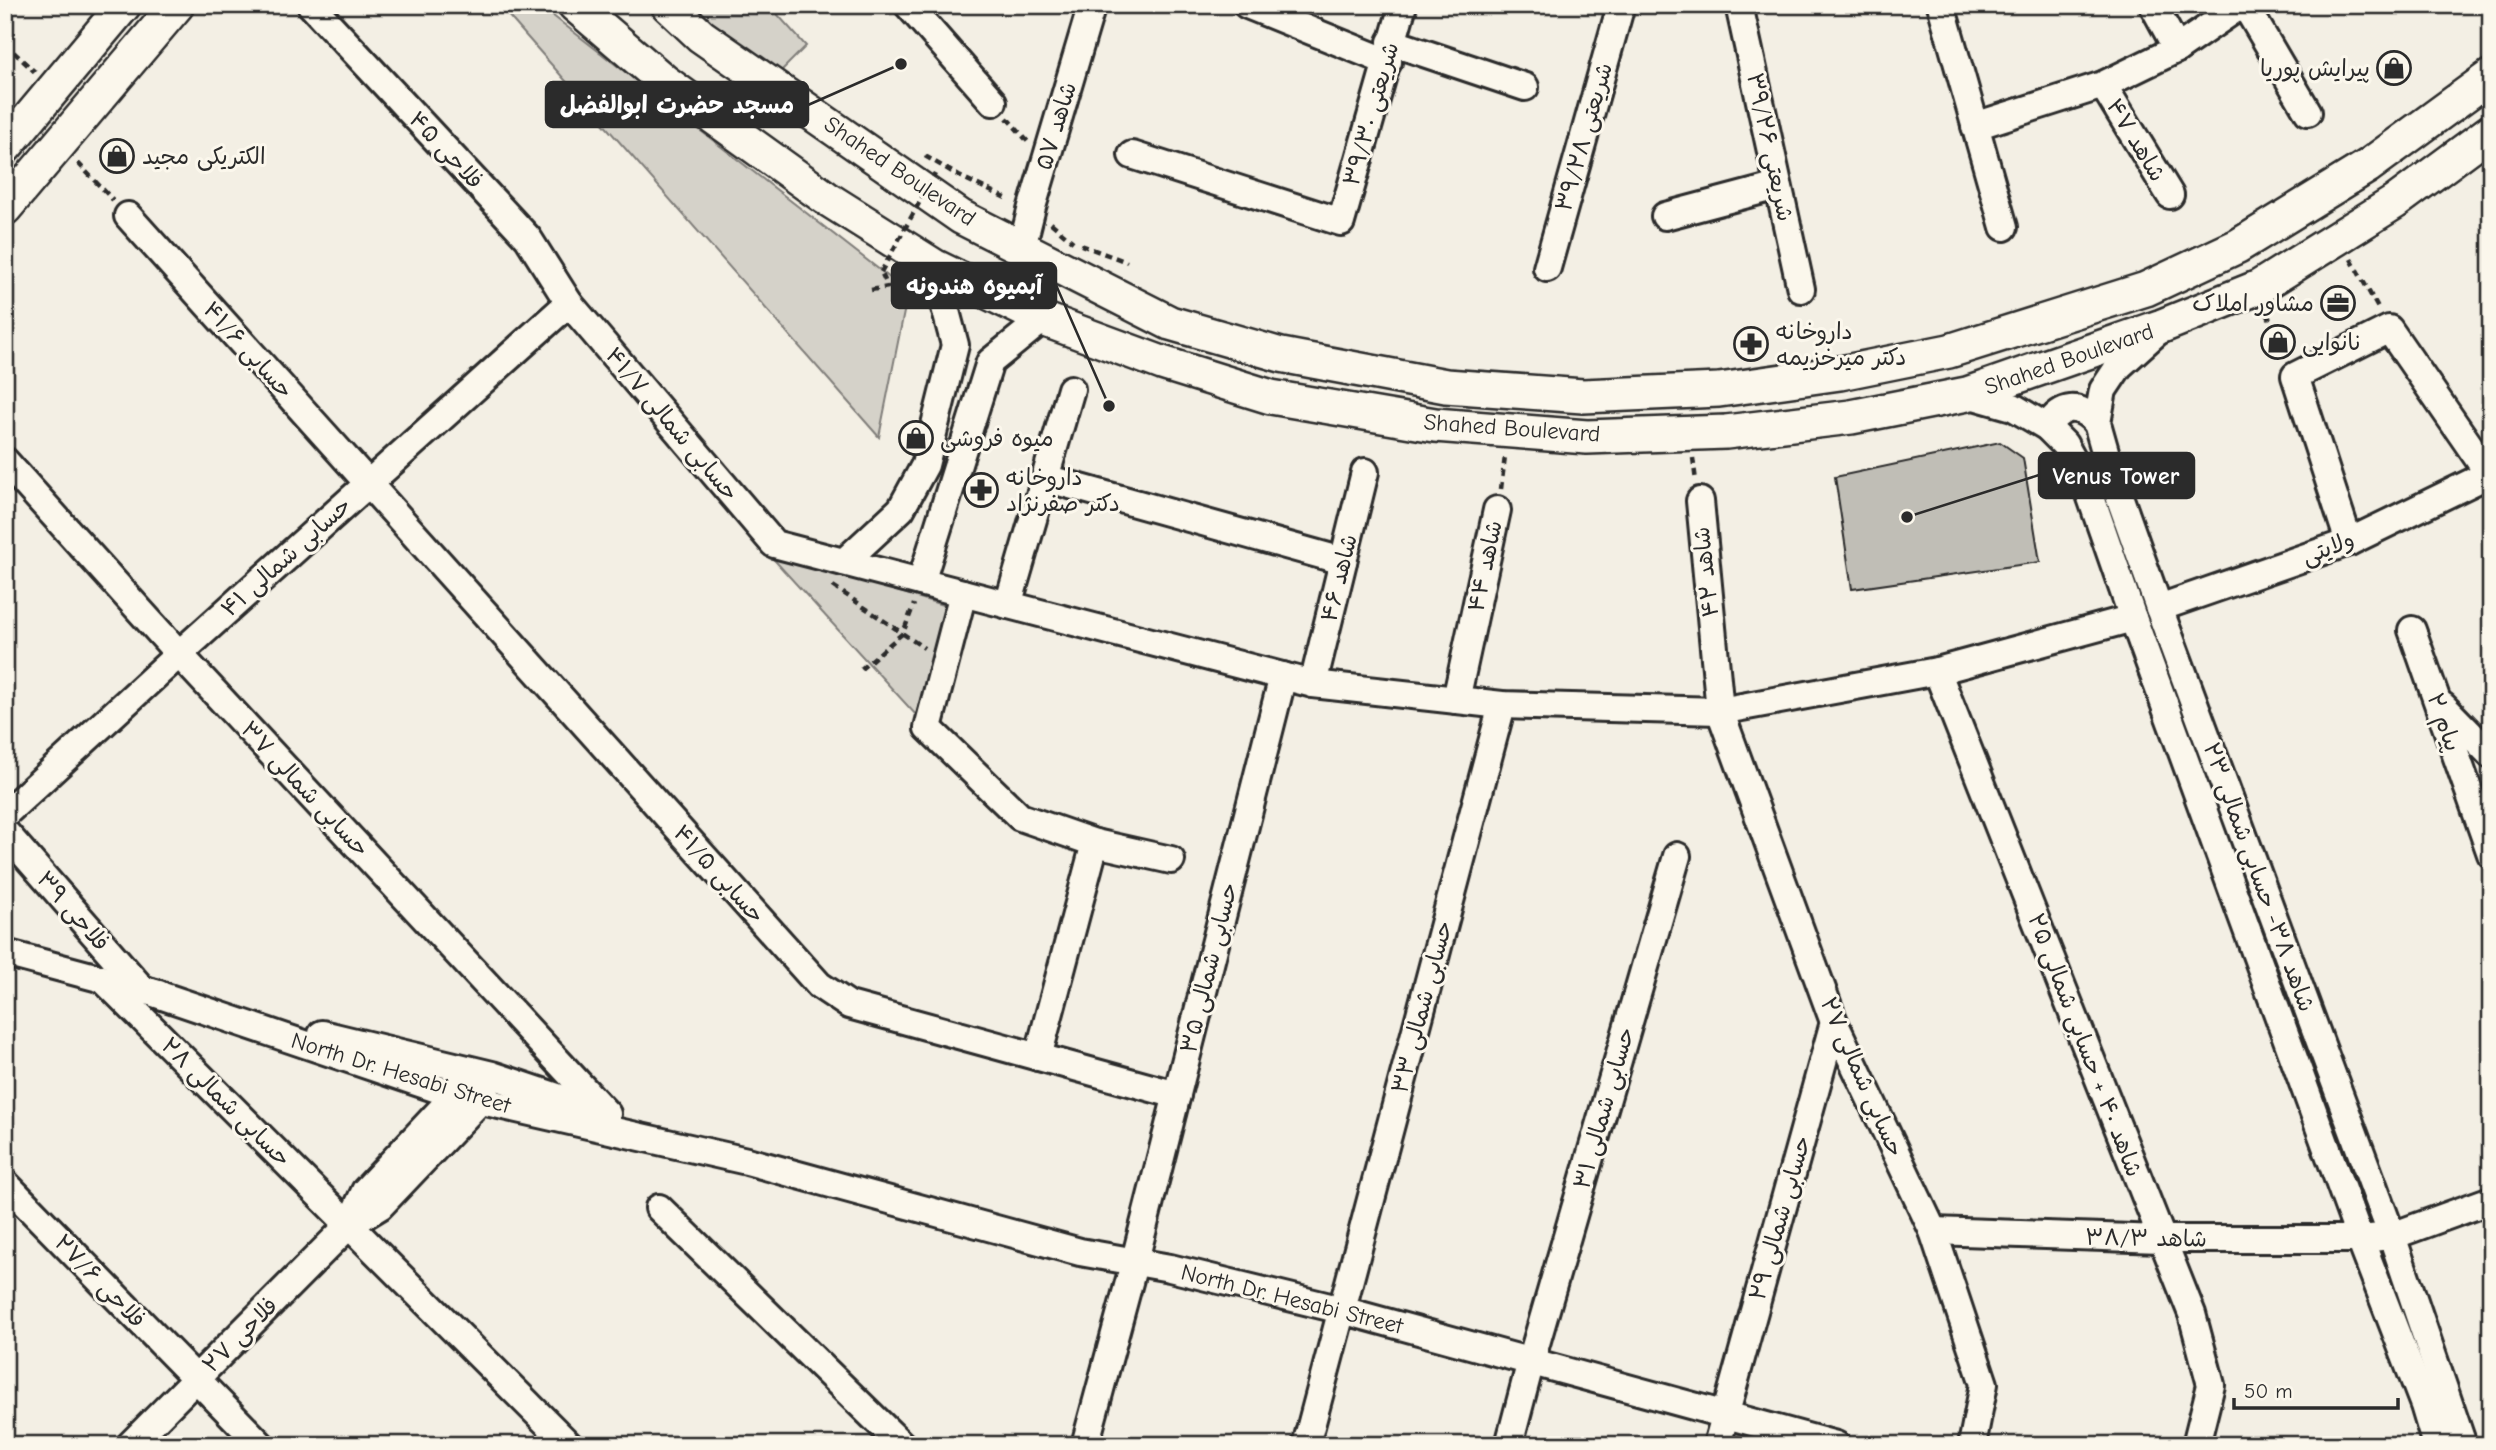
<svg xmlns="http://www.w3.org/2000/svg" width="2496" height="1450" font-family="'Comic Neue','Playpen Sans Arabic',sans-serif">
<style>
.green{fill:#d5d2c9;stroke:#807e7a;stroke-width:2}
.building{fill:#c0beb6;stroke:#2b2b2b;stroke-width:2}
.lines{fill:none;stroke-linecap:round;stroke-linejoin:round}
.minor-casing{stroke:#2b2b2b;stroke-width:32}
.major-casing{stroke:#2b2b2b;stroke-width:38}
.path{stroke:#2b2b2b;stroke-width:4.5;stroke-dasharray:7 5;stroke-linecap:butt}
.minor{stroke:#fbf7ec;stroke-width:26}
.major{stroke:#fbf7ec;stroke-width:33}
.path-bridge{stroke:#2b2b2b;stroke-width:4.5;stroke-dasharray:7 5;stroke-linecap:butt}
.labels{text-anchor:middle;dominant-baseline:central;stroke-width:6;stroke-linejoin:round;paint-order:stroke}
.poi-label{font-size:23px;fill:#2b2b2b;stroke:#fbf7ec;text-anchor:start}
.street-label{font-size:23px;fill:#2b2b2b;stroke:#fbf7ec}
.leader{fill:none;stroke:#2b2b2b;stroke-width:2.5}
.callout-dot{fill:#2b2b2b;stroke:#fbf7ec;stroke-width:2.5}
.callout{fill:#2b2b2b;stroke:#2b2b2b;stroke-width:2.5}
.callout-label{font-size:24px;text-anchor:middle;font-weight:bold;fill:#fff}
</style>
<rect width="100%" height="100%" fill="#f3efe4"/>
<filter id="ink" filterUnits="userSpaceOnUse"><feTurbulence type="fractalNoise" baseFrequency=".0143" numOctaves="2"/><feDisplacementMap in="SourceGraphic" scale="14" xChannelSelector="R" yChannelSelector="G"/><feConvolveMatrix kernelMatrix="1 2 1 2 8 2 1 2 1" color-interpolation-filters="sRGB"/></filter>
<g filter="url(#ink)">
<!-- green -->
<g class="green">
<path d="M499,5H539L908,292L879,437Z"/>
<path d="M691,5H769L806,46L771,81Z"/>
<path d="M766,551L946,606L916,715Z"/>
</g>
<!-- building -->
<path class="building" d="M2000,442L2023,458L2040,562L1852,589L1835,477Z"/>
<g class="lines">
<!-- minor casing -->
<g class="minor-casing">
<g id="minor">
<path d="M311,5L528,238L569,303L774,544L1313,684L1502,705L1720,711L1937,671L2133,618"/>
<path d="M908,5L993,102"/>
<path d="M1247,5L1388,62"/>
<path d="M1739,5L1801,289"/>
<path d="M1941,5L2004,227"/>
<path d="M2153,5L2177,49"/>
<path d="M2245,5L2308,112"/>
<path d="M1391,42L1525,87"/>
<path d="M2103,85L2170,195"/>
<path d="M1975,126L2103,85L2177,49L2241,5"/>
<path d="M1132,155L1341,222L1403,5"/>
<path d="M128,216L819,985L849,1005L1177,1095"/>
<path d="M1665,216L1778,186"/>
<path d="M1022,247L1032,207L1092,5"/>
<path d="M1547,268L1621,5"/>
<path d="M2159,330L2119,366L2103,390L2097,423L2112,476L2159,608L2392,1236L2463,1445"/>
<path d="M1967,394L2013,407L2047,427L2064,444L2087,486L2133,618L2360,1239L2424,1405L2436,1445"/>
<path d="M2047,427C2062,404 2078,403 2097,423"/>
<path d="M5,461L179,654L607,1114"/>
<path d="M1045,478L1343,561"/>
<path d="M1700,501L1720,711L1834,1022L1933,1231L1984,1384L1972,1445"/>
<path d="M2349,542L2295,376L2389,329L2491,477"/>
<path d="M844,562L901,509L925,465L955,345L934,266"/>
<path d="M921,582L990,362L1043,319"/>
<path d="M963,593L928,728L1020,817L1095,843L1171,860"/>
<path d="M1008,605L1071,389"/>
<path d="M2159,608L2349,542L2491,473"/>
<path d="M2412,630L2491,854"/>
<path d="M1937,671L2192,1314L2211,1385L2196,1445"/>
<path d="M1313,684L1365,472"/>
<path d="M1456,700L1497,510"/>
<path d="M2443,706L2491,755"/>
<path d="M5,814L179,654L569,303"/>
<path d="M5,832L142,989"/>
<path d="M5,953L159,994"/>
<path d="M105,981L569,1445"/>
<path d="M142,989L455,1095L747,1161L1080,1252L1170,1268L1342,1310L1836,1445"/>
<path d="M322,1034L492,1075L605,1113"/>
<path d="M1038,1057L1095,843"/>
<path d="M5,1183L261,1445"/>
<path d="M659,1208L902,1445"/>
<path d="M349,1225L365,1191L455,1095L463,1082"/>
<path d="M1933,1231L2161,1239H2360L2392,1236L2491,1200"/>
<path d="M130,1445L349,1225L380,1206L480,1101L485,1090"/>
<path d="M1085,1445L1135,1260L1283,676"/>
<path d="M1306,1445L1502,705"/>
<path d="M1509,1445L1531,1361L1677,856"/>
<path d="M1717,1445L1834,1022"/>
</g>
</g>
<!-- major casing -->
<g class="major-casing">
<g id="major">
<path d="M575,5L665,82L826,198L934,266L1043,319L1162,363L1271,397L1435,425L1587,437L1726,432L1851,417L1967,394L2162,326L2259,287L2395,202L2491,131"/>
<path d="M668,5L701,36L961,217L1170,323L1281,355L1446,386L1583,396L1719,390L1840,373L1949,351L2146,289L2238,246L2368,166L2491,76"/>
<path d="M5,147L124,5"/>
<path d="M5,208L177,5"/>
</g>
</g>
<!-- path -->
<g class="path">
<path d="M5,44L35,72"/>
<path d="M1007,118L1029,143"/>
<path d="M925,156L959,176L1010,200"/>
<path d="M78,163L113,200"/>
<path d="M1051,223L1073,242"/>
<path d="M1081,245L1127,262"/>
<path d="M2351,259L2379,310"/>
<path d="M871,290L888,287L881,272"/>
<path d="M2267,313L2286,356"/>
<path d="M1693,458L1696,481"/>
<path d="M1501,489L1505,456"/>
<path d="M833,586L924,648"/>
<path d="M861,669L903,633L914,604"/>
</g>
<!-- minor -->
<use href="#minor" class="minor"/>
<!-- major -->
<use href="#major" class="major"/>
<!-- path-bridge -->
<path class="path-bridge" d="M881,272L935,174"/>
</g>
</g>
<!-- icons -->
<defs>
<g id="shop-ring" transform="scale(1.75)"><circle r="9.5" fill="#fbf7ec" stroke="#2b2b2b" stroke-width="1.5"/><path d="M-5-2.5h2.3a2.7 3.5 0 0 1 5.4 0H5L5.5 6h-11ZM-1.5-2.5h3a1.5 2.3 0 0 0-3 0Z" fill="#2b2b2b"/></g>
<g id="office-ring" transform="scale(1.75)"><circle r="9.5" fill="#fbf7ec" stroke="#2b2b2b" stroke-width="1.5"/><path d="M-6-3h4V-5.5h4V-3h4V5H-6ZM-1-4.5V-3h2v-1.5ZM-6 0V1H6V0Z" fill="#2b2b2b"/></g>
<g id="pharmacy-ring" transform="scale(1.75)"><circle r="9.5" fill="#fbf7ec" stroke="#2b2b2b" stroke-width="1.5"/><path d="M-2-6h4v4h4v4h-4v4h-4v-4h-4v-4h4Z" fill="#2b2b2b"/></g>
</defs>
<g fill-rule="evenodd">
<use href="#shop-ring" x="2394" y="68"/>
<use href="#shop-ring" x="117" y="156"/>
<use href="#office-ring" x="2338" y="303"/>
<use href="#shop-ring" x="2278" y="342"/>
<use href="#pharmacy-ring" x="1751" y="344"/>
<use href="#shop-ring" x="916" y="438"/>
<use href="#pharmacy-ring" x="981" y="490"/>
</g>
<g class="labels">
<!-- poi labels -->
<g class="poi-label">
<text x="2370" y="68" text-anchor="end">پیرایش پوریا</text>
<text x="142" y="156">الکتریکی مجید</text>
<text x="2314" y="303" text-anchor="end">مشاور املاک</text>
<text x="1776" y="331">داروخانه<tspan x="1776" dy="26">دکتر میرخزیمه</tspan></text>
<text x="2302" y="342">نانوایی</text>
<text x="940" y="438">میوه فروشی</text>
<text x="1006" y="477">داروخانه<tspan x="1006" dy="26">دکتر صفرنژاد</tspan></text>
</g>
<!-- street labels -->
<g class="street-label">
<text transform="translate(1371 114) rotate(-74)">شریعتی ۳۹/۳۰</text>
<text transform="translate(1056 126) rotate(-73)">شاهد ۵۷</text>
<text transform="translate(1584 137) rotate(-74)">شریعتی ۳۹/۲۸</text>
<text transform="translate(2136 140) rotate(59)">شاهد ۴۷</text>
<text transform="translate(1770 147) rotate(78)">شریعتی ۳۹/۲۶</text>
<text transform="translate(446 150) rotate(47)">فلاحی ۴۵</text>
<text transform="translate(900 171) rotate(34)">Shahed Boulevard</text>
<text transform="translate(248 350) rotate(48)">حسابی ۴۱/۶</text>
<text transform="translate(2069 359) rotate(-19)">Shahed Boulevard</text>
<text transform="translate(672 424) rotate(50)">حسابی شمالی ۴۱/۷</text>
<text transform="translate(1512 428) rotate(4)">Shahed Boulevard</text>
<text transform="translate(2328 548) rotate(-21)">ولایتی</text>
<text transform="translate(286 557) rotate(-42)">حسابی شمالی ۴۱</text>
<text transform="translate(1485 566) rotate(-78)">شاهد ۴۴</text>
<text transform="translate(1706 572) rotate(-96)">شاهد ۴۲</text>
<text transform="translate(1339 578) rotate(-76)">شاهد ۴۶</text>
<text transform="translate(2444 722) rotate(71)">پیام ۲</text>
<text transform="translate(305 789) rotate(47)">حسابی شمالی ۳۷</text>
<text transform="translate(719 874) rotate(48)">حسابی ۴۱/۵</text>
<text transform="translate(2259 877) rotate(70)">شاهد ۳۸- حسابی شمالی ۲۳</text>
<text transform="translate(73 911) rotate(49)">فلاحی ۳۹</text>
<text transform="translate(1209 968) rotate(-76)">حسابی شمالی ۳۵</text>
<text transform="translate(1422 1007) rotate(-75)">حسابی شمالی ۳۳</text>
<text transform="translate(2085 1045) rotate(69)">شاهد ۴۰ + حسابی شمالی ۲۵</text>
<text transform="translate(401 1073) rotate(17)">North Dr. Hesabi Street</text>
<text transform="translate(1862 1077) rotate(66)">حسابی شمالی ۲۷</text>
<text transform="translate(226 1102) rotate(45)">حسابی شمالی ۲۸</text>
<text transform="translate(1604 1108) rotate(-74)">حسابی شمالی ۳۱</text>
<text transform="translate(1780 1218) rotate(-74)">حسابی شمالی ۲۹</text>
<text transform="translate(2146 1238) rotate(1)">شاهد ۳۸/۳</text>
<text transform="translate(100 1281) rotate(46)">فلاحی ۲۷/۶</text>
<text transform="translate(1292 1299) rotate(14)">North Dr. Hesabi Street</text>
<text transform="translate(240 1335) rotate(-45)">فلاحی ۲۷</text>
</g>
</g>
<!-- callouts -->
<path class="leader" d="M901 64L808 105M1109 406L1056 285M1907 517L2039 475"/>
<g class="callout-dot">
<circle cx="901" cy="64" r="7"/>
<circle cx="1109" cy="406" r="7"/>
<circle cx="1907" cy="517" r="7"/>
</g>
<g class="callout">
<rect x="546" y="82" width="262" height="45" rx="7"/>
<rect x="892" y="263" width="164" height="45" rx="7"/>
<rect x="2039" y="453" width="155" height="45" rx="7"/>
</g>
<g class="callout-label">
<text x="677" y="113">مسجد حضرت ابوالفضل</text>
<text x="974" y="294">آبمیوه هندونه</text>
<text x="2116" y="484">Venus Tower</text>
</g>
<!-- margin -->
<rect width="2496" height="1450" fill="none" stroke="#fbf7ec" stroke-width="28"/>
<rect x="14" y="14" width="2468" height="1422" fill="none" stroke="#2b2b2b" stroke-width="2.5" filter="url(#ink)"/>
<!-- scale -->
<path d="M2234 1398v10h164v-10" fill="none" stroke="#2b2b2b" stroke-width="3.5"/>
<text x="2244" y="1398" font-size="21" fill="#2b2b2b" stroke="#fbf7ec" stroke-width="5" paint-order="stroke">50 m</text>
</svg>
